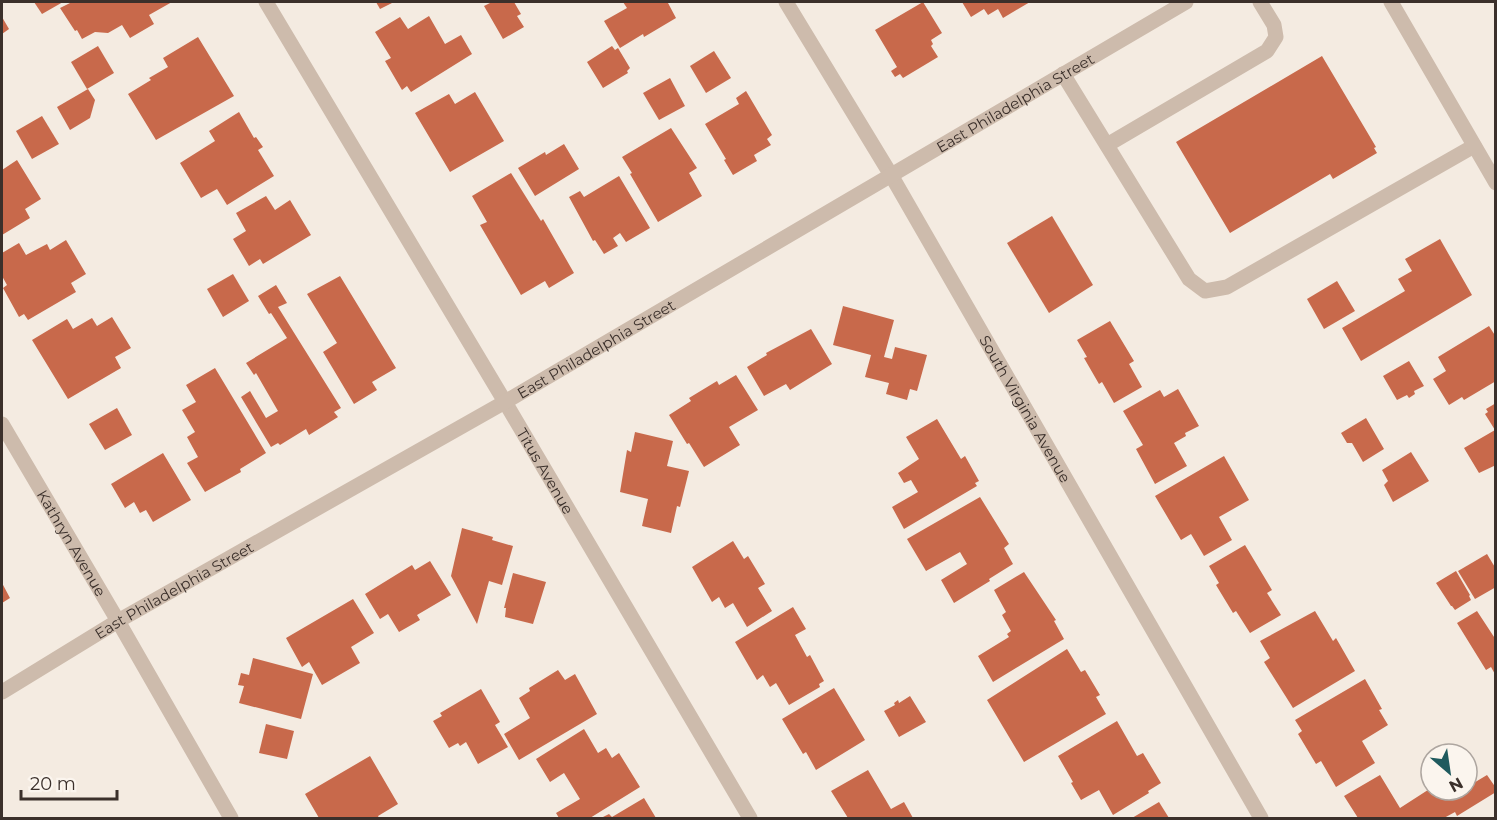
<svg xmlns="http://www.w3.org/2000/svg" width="1497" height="820" font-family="Montserrat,sans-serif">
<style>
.building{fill:#c8694b}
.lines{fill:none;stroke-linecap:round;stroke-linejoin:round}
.service{stroke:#cdbbac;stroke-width:15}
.minor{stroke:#cdbbac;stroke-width:15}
.tertiary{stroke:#cdbbac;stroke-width:15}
.labels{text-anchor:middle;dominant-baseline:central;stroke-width:4.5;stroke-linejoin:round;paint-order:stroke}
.street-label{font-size:15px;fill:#3b302b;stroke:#fbf5ee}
</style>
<rect width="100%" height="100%" fill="#f4ebe1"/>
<!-- building -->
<g class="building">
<path d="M34,2H63L42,14Z"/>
<path d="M72,2H172L149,15L154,24L130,38L122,25L108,33L95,32L82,39L77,30L75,31L60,8Z"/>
<path d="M376,2H394L380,9Z"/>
<path d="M492,2H514L521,14L517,16L524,27L503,39L484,6Z"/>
<path d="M623,2H671L668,3L676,18L644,37L643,34L620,48L604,21L627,8Z"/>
<path d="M923,2L942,33L931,40L933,44L931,46L938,57L903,78L900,74L895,77L891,71L897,67L875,30Z"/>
<path d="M962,2H1030L1003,18L998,9L988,15L984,9L971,17Z"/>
<path d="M429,16L445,44L461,35L472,54L411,92L407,86L402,90L385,61L391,58L375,32L400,17L408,29Z"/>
<path d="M2,17L9,29L2,34Z"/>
<path d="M198,37L234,96L156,140L128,94L151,80L149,78L168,67L163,58Z"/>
<path d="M98,46L114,73L87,89L71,62Z"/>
<path d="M612,46L615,50L618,48L630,68L627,71L628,73L603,88L587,62Z"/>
<path d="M714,51L731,78L706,93L690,66Z"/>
<path d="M1322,56L1376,147L1374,148L1377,153L1333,179L1330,174L1230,233L1176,142Z"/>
<path d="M670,78L685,106L659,120L643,93Z"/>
<path d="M88,89L95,100L90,118L70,130L57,107Z"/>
<path d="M746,91L772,135L767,139L771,145L754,155L757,161L733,175L724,160L726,159L705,124L739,104L736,98Z"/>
<path d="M475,92L504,141L450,172L415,113L449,94L455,104Z"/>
<path d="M239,112L254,138L256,137L263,147L258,150L274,176L227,205L217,189L201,198L180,163L215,141L209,131Z"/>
<path d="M42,116L59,144L32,159L16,131Z"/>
<path d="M671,128L697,168L689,173L702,196L658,222L630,174L632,173L622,157Z"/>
<path d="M564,144L579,169L535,196L518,168L545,152L546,155Z"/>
<path d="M17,160L41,199L25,209L30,218L2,235V170Z"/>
<path d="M511,173L541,221L543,219L574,273L549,288L545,281L521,295L480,225L487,222L472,196Z"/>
<path d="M619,176L650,228L626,242L620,233L613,238L618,246L604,254L595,240L593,241L569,197L580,191L584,197Z"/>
<path d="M266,196L275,210L290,200L311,235L263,264L260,259L249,266L233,239L246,231L236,213Z"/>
<path d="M1052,216L1093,285L1049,313L1007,243Z"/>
<path d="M1440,239L1472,295L1361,361L1342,328L1405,291L1398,279L1412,271L1405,259Z"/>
<path d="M66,240L86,274L71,283L76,292L28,320L24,314L19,317L3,288L7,285L2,276V253L19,243L26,255L47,244L50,250Z"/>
<path d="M233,274L249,301L223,317L207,289Z"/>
<path d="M340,276L396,368L372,382L377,390L354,404L323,352L337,343L307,294Z"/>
<path d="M1337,281L1355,311L1324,329L1307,299Z"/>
<path d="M276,285L287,303L278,307L341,408L334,412L338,417L309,435L306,429L280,445L278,443L271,447L241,397L250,391L266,418L278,411L256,373L254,375L246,363L287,338L271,313L269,314L258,296Z"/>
<path d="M843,306L894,320L884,357L892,359L895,347L927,355L917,391L910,389L907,400L886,394L889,383L865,377L871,355L833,345Z"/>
<path d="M112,317L131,348L115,357L121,368L68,399L32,340L67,319L73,329L92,318L97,326Z"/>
<path d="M1110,321L1134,361L1129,364L1142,387L1114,403L1102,382L1099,384L1084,358L1087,357L1077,340Z"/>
<path d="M1489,326L1496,337V381L1464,400L1462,397L1449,405L1433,379L1446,371L1438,357Z"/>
<path d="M811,329L832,364L790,390L786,384L764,396L747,367L767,355L766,353Z"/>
<path d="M1409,361L1424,386L1414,391L1415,394L1409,398L1407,395L1397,400L1383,376Z"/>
<path d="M215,368L266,453L240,469L241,472L205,492L187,463L198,457L187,437L195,432L182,410L196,402L186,385Z"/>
<path d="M736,375L758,410L729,427L740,445L704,467L689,443L687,444L669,415L691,401L689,398L717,381L719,385Z"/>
<path d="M1178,389L1199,426L1185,433L1186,436L1174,443L1187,466L1155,484L1136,449L1143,445L1123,411L1160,390L1164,397Z"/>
<path d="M1496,403V465L1479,473L1464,448L1495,430L1485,414L1488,412L1486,409Z"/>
<path d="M117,408L132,435L105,450L89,424Z"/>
<path d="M1366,418L1384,449L1363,462L1352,443H1347L1341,433Z"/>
<path d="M937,419L961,459L965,456L979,481L975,483L977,486L904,529L892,507L918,492L911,480L904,483L898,473L919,459L906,437Z"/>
<path d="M635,432L673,441L667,466L689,471L680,507L677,506L671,533L642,526L648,499L620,492L627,450L631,452Z"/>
<path d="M1411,452L1429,481L1393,502L1384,485L1388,481L1382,470Z"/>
<path d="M163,453L191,500L153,522L146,510L140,513L134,502L125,508L111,484Z"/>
<path d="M1224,456L1249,500L1219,517L1232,540L1204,556L1191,534L1181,540L1155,496Z"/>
<path d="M980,497L1009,544L1004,548L1013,564L989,579L990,581L954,603L941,580L967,564L960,552L926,571L907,539Z"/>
<path d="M462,528L493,537L492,540L513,546L502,585L489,581L477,624L451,576Z"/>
<path d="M733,541L744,559L748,556L765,584L758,588L772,611L747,627L733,603L725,608L719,597L712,602L692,567Z"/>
<path d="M1245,545L1272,590L1267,593L1281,615L1250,633L1236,611L1233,613L1216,585L1219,583L1209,566Z"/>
<path d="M1487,554L1496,569V587L1475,599L1458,571Z"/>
<path d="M430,561L451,595L417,615L420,620L399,632L388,614L380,619L365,594L412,565L415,570Z"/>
<path d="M1456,571L1470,595L1469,596L1471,600L1455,610L1452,606H1451L1436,583Z"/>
<path d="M1024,572L1056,620L1054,621L1064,639L993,682L978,656L1009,637L1007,634L1011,631L1002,615L1006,612L994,590Z"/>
<path d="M513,573L546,582L533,624L505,617L506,608H504Z"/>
<path d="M2,583L10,598L2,603Z"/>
<path d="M353,599L374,633L351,647L360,663L322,685L309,662L302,667L286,638Z"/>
<path d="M793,607L806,629L795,635L807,657L810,655L824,681L819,684L820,687L789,705L776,683L770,687L763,675L757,680L735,642Z"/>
<path d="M1315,611L1333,641L1336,638L1355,671L1293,708L1264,662L1270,658L1260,641Z"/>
<path d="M1477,611L1496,640V676L1491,667L1486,670L1457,623Z"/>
<path d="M1067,649L1081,672L1085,670L1100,695L1096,697L1106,714L1024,762L987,700Z"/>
<path d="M253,658L313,674L301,719L239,703L244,686L238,685L241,673L249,675Z"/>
<path d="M558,670L565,680L575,674L597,714L519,760L504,734L530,718L519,698L530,691L529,688Z"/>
<path d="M1365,679L1382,709L1379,710L1388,725L1362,741L1375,763L1336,787L1321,761L1316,764L1298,734L1302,731L1295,720Z"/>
<path d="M834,688L865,740L816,770L806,752L803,754L782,719Z"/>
<path d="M481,689L500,722L495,725L508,747L478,764L466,742L460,746L458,743L449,748L433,721L442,716L440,713Z"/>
<path d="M910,696L926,722L899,737L884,711L895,705L894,703L898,700L899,703Z"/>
<path d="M1117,721L1137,756L1143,753L1161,783L1148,791L1149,793L1113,815L1099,790L1081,800L1071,783L1073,782L1058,756Z"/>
<path d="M266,724L294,731L287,759L259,753Z"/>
<path d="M584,729L598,753L606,748L612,758L619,753L640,787L590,818H559L556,813L580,799L564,773L550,782L536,759Z"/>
<path d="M370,756L398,804L378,816L379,818H319L305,794Z"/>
<path d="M868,770L891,809L904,802L913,818H848L831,791Z"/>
<path d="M1380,775L1400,808L1431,788V790H1443L1447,799L1462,790H1467V787L1487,775L1496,788V792L1457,816L1455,812L1444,818H1358L1344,796Z"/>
<path d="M644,798L656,818H601L609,814L612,817Z"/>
<path d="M1159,802L1169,818H1132Z"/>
</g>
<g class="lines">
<!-- service -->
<g class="service">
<path d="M1063,74L1189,279L1205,291L1227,287L1474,146"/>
<path d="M1107,145L1267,51L1276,37L1274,25L1260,2"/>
</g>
<!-- minor -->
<g class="minor">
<path id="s1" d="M266,2L505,402L750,818"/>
<path id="s2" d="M786,2L891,175L1261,818"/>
<path id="s3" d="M2,424L118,621L231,818"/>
</g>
<!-- tertiary -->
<g class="tertiary">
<path d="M1391,2L1496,183"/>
<path id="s4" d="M2,692L118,621L505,402L1186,2"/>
</g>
</g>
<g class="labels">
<!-- street labels -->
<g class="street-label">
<text stroke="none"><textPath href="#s4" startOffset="1172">East Philadelphia Street</textPath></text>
<text stroke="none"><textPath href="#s4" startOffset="686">East Philadelphia Street</textPath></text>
<text stroke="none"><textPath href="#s2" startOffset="472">South Virginia Avenue</textPath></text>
<text stroke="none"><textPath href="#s1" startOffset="546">Titus Avenue</textPath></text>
<text stroke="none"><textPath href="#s3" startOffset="138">Kathryn Avenue</textPath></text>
<text stroke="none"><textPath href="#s4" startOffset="200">East Philadelphia Street</textPath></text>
</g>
</g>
<!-- border -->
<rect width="1497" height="820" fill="none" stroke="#3b302b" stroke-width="6"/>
<!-- north arrow -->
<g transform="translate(1449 772) rotate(151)"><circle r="28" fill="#fbf5ee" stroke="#aea6a0" stroke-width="1.5"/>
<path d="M0-4.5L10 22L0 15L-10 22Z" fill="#1f5a5e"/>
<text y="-9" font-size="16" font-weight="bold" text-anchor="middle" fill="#3b302b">N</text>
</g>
<!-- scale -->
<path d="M21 790v9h96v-9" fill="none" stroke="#3b302b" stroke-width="3"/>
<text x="30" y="790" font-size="18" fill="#3b302b" stroke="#fbf5ee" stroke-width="4.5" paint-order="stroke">20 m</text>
</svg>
